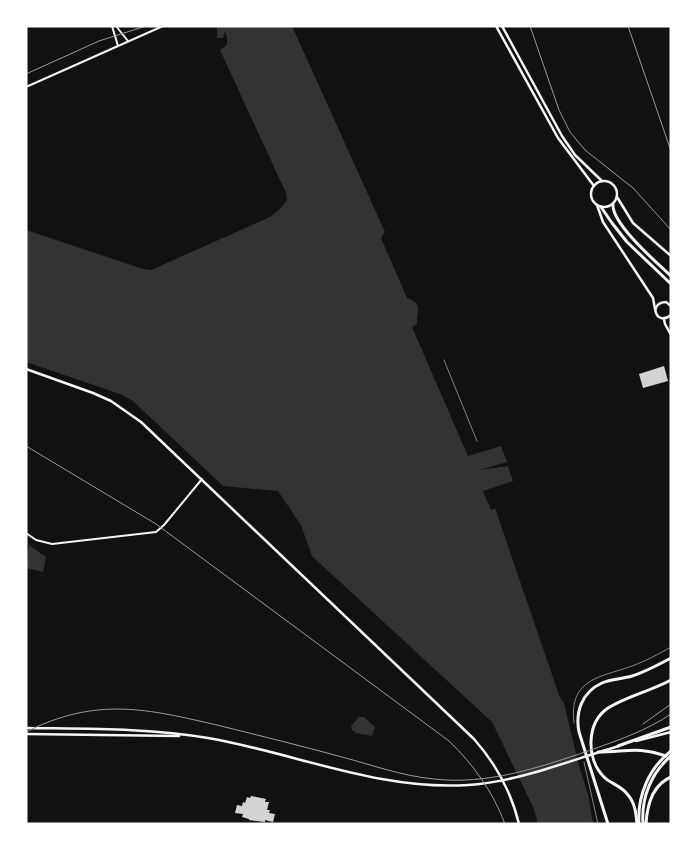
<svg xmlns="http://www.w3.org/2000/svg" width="697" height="850" font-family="'Source Sans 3',sans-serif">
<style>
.water{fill:#333}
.building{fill:#d3d3d3}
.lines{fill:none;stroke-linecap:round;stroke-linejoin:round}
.path{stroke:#f5f5f5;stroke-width:0.5}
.service{stroke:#f5f5f5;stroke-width:0.5}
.minor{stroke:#f5f5f5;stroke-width:2}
.tertiary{stroke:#f5f5f5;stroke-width:2.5}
.secondary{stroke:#f5f5f5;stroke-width:2.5}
.primary{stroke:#f5f5f5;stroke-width:3}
.trunk{stroke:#f5f5f5;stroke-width:3}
.motorway{stroke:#f5f5f5;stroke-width:3}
.rail{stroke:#9a9a9a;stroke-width:1}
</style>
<rect width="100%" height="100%" fill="#111"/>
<!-- water -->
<g class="water">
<path d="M217,26H292L385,232L381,238L407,298C424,304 416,310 417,324L412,327L468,456L501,446L507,462L480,470L508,466L513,481L483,491L491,510L495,508L560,698L564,703L579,766L588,794L593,824H538L534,809L492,722L312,556L301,525L278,491L223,486L133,401L120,394L26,362V230L143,269L151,270L270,217L280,209L287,200L286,193L220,50L227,45V38L225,31L223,38H217Z"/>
<path d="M29,545L46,557L43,572L26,568Z"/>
<path d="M359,717H364L375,727L372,736L356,733L352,730L351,726Z"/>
</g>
<!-- building -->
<g class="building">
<path d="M664,366L668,381L643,388L639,374Z"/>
<path d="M251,796L266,799L265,802H269L267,810H270L269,813L275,814L273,822L265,820V822L249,820V819L242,817L243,814L235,813L237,805L242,806L243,802L245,803L247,797L250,798Z"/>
</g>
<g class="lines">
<!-- path -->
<g class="path">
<path d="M574,723C568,678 602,677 632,666C646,661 659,654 671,647"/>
<path d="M584,762L598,824"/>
</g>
<!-- service -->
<path class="service" d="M444,360L477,441"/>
<!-- minor -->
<g class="minor">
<path d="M112,26L118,46"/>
<path d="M116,26L128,41"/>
<path d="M26,87L163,26"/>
<path d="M26,533L36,540L52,544L156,532L164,525L202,479"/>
</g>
<!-- tertiary -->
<path class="tertiary" d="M26,369L93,393L111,401L141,422L474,739C496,764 511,791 519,824"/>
<!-- secondary -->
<g class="secondary">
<path d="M496,26L558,138L594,186"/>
<path d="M502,26L562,136L575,155L602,181"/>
<circle cx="604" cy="194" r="13"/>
<path d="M617,197L633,223L671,256"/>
<path d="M597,205L603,222L653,298L655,309"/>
<path d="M671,306L666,302C647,303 657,327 671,315"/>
<path d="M664,319L665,324L671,335"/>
<path d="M26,728C86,729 149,728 208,738C295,753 379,791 468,785C518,782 571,760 619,746"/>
<path d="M26,734L179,736"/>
<path d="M636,741L671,732"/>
</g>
<!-- primary -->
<path class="primary" d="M618,746L671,727"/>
<!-- trunk -->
<g class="trunk">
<path d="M613,204C611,223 656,262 671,276"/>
<path d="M601,207L612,223L627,242L671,284"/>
<path d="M598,752C627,752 637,746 666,756"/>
<path d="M608,824L579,732C575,712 582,692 602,683C611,679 622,679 632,676C645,672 658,665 671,658"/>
<path d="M643,824C641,798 651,773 671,756"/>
<path d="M646,824C647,806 652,785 671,777"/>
</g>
<!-- motorway -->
<g class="motorway">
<path d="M637,824C636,813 635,803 628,795C622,786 611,784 604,777C586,759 586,723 608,708C627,696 651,691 671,680"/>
<path d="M639,824C637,796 649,768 671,751"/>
</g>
<!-- rail -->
<g class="rail">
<path d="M530,26L559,110L570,132L585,150L633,188L671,230"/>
<path d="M628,26L671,151"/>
<path d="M26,74L99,41L146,26"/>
<path d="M26,446L156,524L449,741C474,765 493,792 505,824"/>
<path d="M643,724L671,704"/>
<path d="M26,732C97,696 148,709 221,726C261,736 302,746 342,757C372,765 402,776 434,779C487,785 538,768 588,751C616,741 646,731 671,714"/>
</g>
</g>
<!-- border -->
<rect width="697" height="850" fill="none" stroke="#ffffff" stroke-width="55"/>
</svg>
